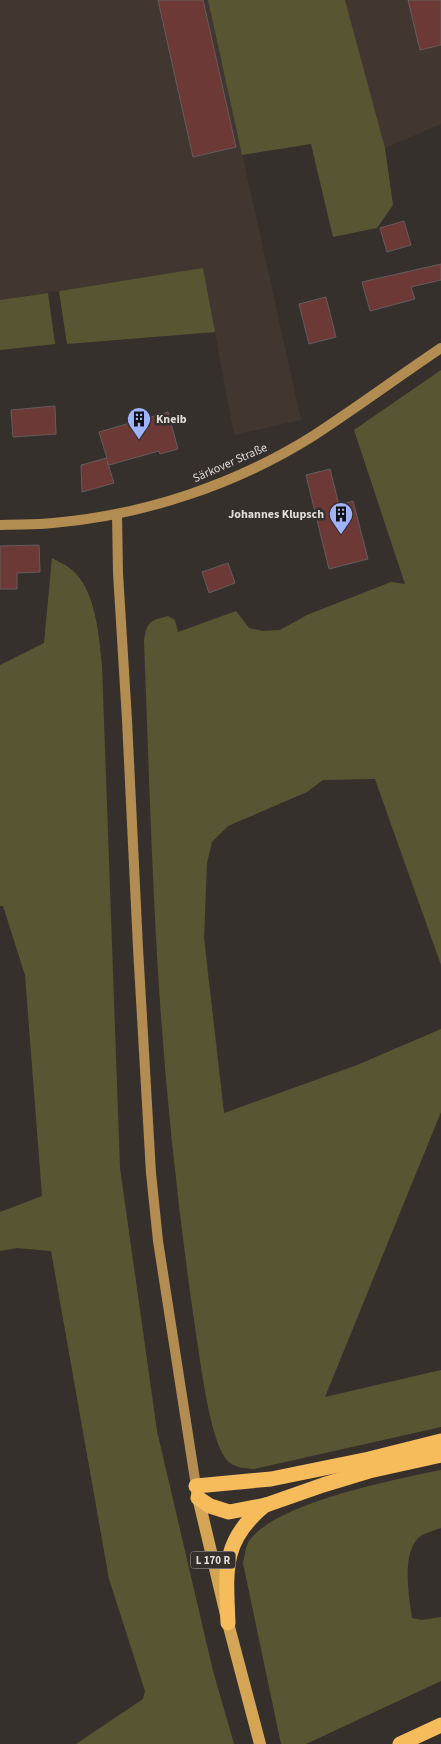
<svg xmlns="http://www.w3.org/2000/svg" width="441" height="1744" font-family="'Source Sans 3',sans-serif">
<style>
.built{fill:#423730}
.green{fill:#585632}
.building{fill:#6c3937;stroke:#645c5c}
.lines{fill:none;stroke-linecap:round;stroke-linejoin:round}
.secondary{stroke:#b28c51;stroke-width:10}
.primary{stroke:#d5a556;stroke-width:12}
.highway{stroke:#f6bb5a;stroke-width:15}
.labels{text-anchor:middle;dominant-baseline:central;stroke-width:5;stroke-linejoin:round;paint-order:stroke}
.shield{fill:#36302d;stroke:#aca8a6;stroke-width:1}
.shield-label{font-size:11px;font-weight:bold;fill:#dfdcda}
.poi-label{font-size:12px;font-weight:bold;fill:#dfdcda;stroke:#36302d;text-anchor:start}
.street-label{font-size:12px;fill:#dfdcda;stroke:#36302d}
</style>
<rect width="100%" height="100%" fill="#36302d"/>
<!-- built -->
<g class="built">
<path d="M0,0H208L301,420L234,435L203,268L0,300Z"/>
<path d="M345,0H441V124L385,148Z"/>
</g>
<!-- green -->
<g class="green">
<path d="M208,0H345L385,148L393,205L377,228L333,237L311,144L242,155Z"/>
<path d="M203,268L215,332L67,344L59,291Z"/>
<path d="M48,293L55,344L0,350V300Z"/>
<path d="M441,370V965L375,779L323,780L307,792L228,826L212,842L207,863L204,938L224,1113L357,1065L441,1029V1112L325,1397L441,1370V1427L254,1469C244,1468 234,1468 227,1460C209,1439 200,1356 195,1327C177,1203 164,1079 157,955C151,850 148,745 144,641C147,622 149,621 168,616L175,620L178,632L236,611L249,628L263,631L280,630L307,615L391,582L405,584L354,430Z"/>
<path d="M52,558C58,562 67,565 72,570C96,590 99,637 102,666L120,1168L157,1431L213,1671L234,1744H76L143,1699L145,1691L109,1579L51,1251L17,1248L0,1251V1212L42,1196L25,975L3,906H0V665L44,643Z"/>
<path d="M441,1470V1528C435,1530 428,1532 422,1535C400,1549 409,1596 412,1618L422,1620L441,1617V1681L306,1744H281L243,1563C245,1557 245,1547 249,1541C275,1503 396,1479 441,1470Z"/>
</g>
<!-- building -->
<g class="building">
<path d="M158,0H203L236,147L193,157Z"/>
<path d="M408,0H441V45L420,50Z"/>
<path d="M404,221L411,245L387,252L380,228Z"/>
<path d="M441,264V280L411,287L415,299L370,311L362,282Z"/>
<path d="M326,297L336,337L309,344L299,304Z"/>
<path d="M55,406L56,434L13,437L11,410Z"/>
<path d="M168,412L178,449L160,454L159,451L109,465L107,461L114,483L82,492L81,465L107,458L99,432Z"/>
<path d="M330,469L339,505L353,501L368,559L329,569L306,475Z"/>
<path d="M39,545L40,572L17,573V589H0V546Z"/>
<path d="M228,563L235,583L209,593L202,572Z"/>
</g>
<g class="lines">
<!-- secondary -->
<g class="secondary">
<path d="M117,514L118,573L127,720L138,948L151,1173L158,1241L196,1486"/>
<path d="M0,525C18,524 36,525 53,523C144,515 235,485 313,436C356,408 398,377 441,348"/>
</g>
<!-- primary -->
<path class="primary" d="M197,1493L228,1623L260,1744"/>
<!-- highway -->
<g class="highway">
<path d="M196,1486L271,1479L369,1459L441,1441"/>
<path d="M198,1498L210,1506L229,1512L266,1505L323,1485L369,1471L441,1455"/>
<path d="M228,1623C226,1571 221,1541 265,1505"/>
<path d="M400,1744L441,1725"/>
</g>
</g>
<!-- icons -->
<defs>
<g id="building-pin" transform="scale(1.25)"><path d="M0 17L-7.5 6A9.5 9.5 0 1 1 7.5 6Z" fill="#9fb3fd" stroke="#36302d"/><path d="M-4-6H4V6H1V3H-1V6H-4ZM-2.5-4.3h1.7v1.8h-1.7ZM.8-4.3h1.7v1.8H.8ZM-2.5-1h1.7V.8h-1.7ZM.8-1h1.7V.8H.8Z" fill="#111"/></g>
</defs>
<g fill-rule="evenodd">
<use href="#building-pin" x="139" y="419"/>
<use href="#building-pin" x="341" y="514"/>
</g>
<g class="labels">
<!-- shield labels -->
<rect class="shield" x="190.5" y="1551.5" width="45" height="17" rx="4"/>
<g class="shield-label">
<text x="213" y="1560">L 170 R</text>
</g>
<!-- poi labels -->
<g class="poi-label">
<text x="156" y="419">Kneib</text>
<text x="324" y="514" text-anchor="end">Johannes Klupsch</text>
</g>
<!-- street labels -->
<g class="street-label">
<text transform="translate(230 463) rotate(-24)">Särkover Straße</text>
</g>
</g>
</svg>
